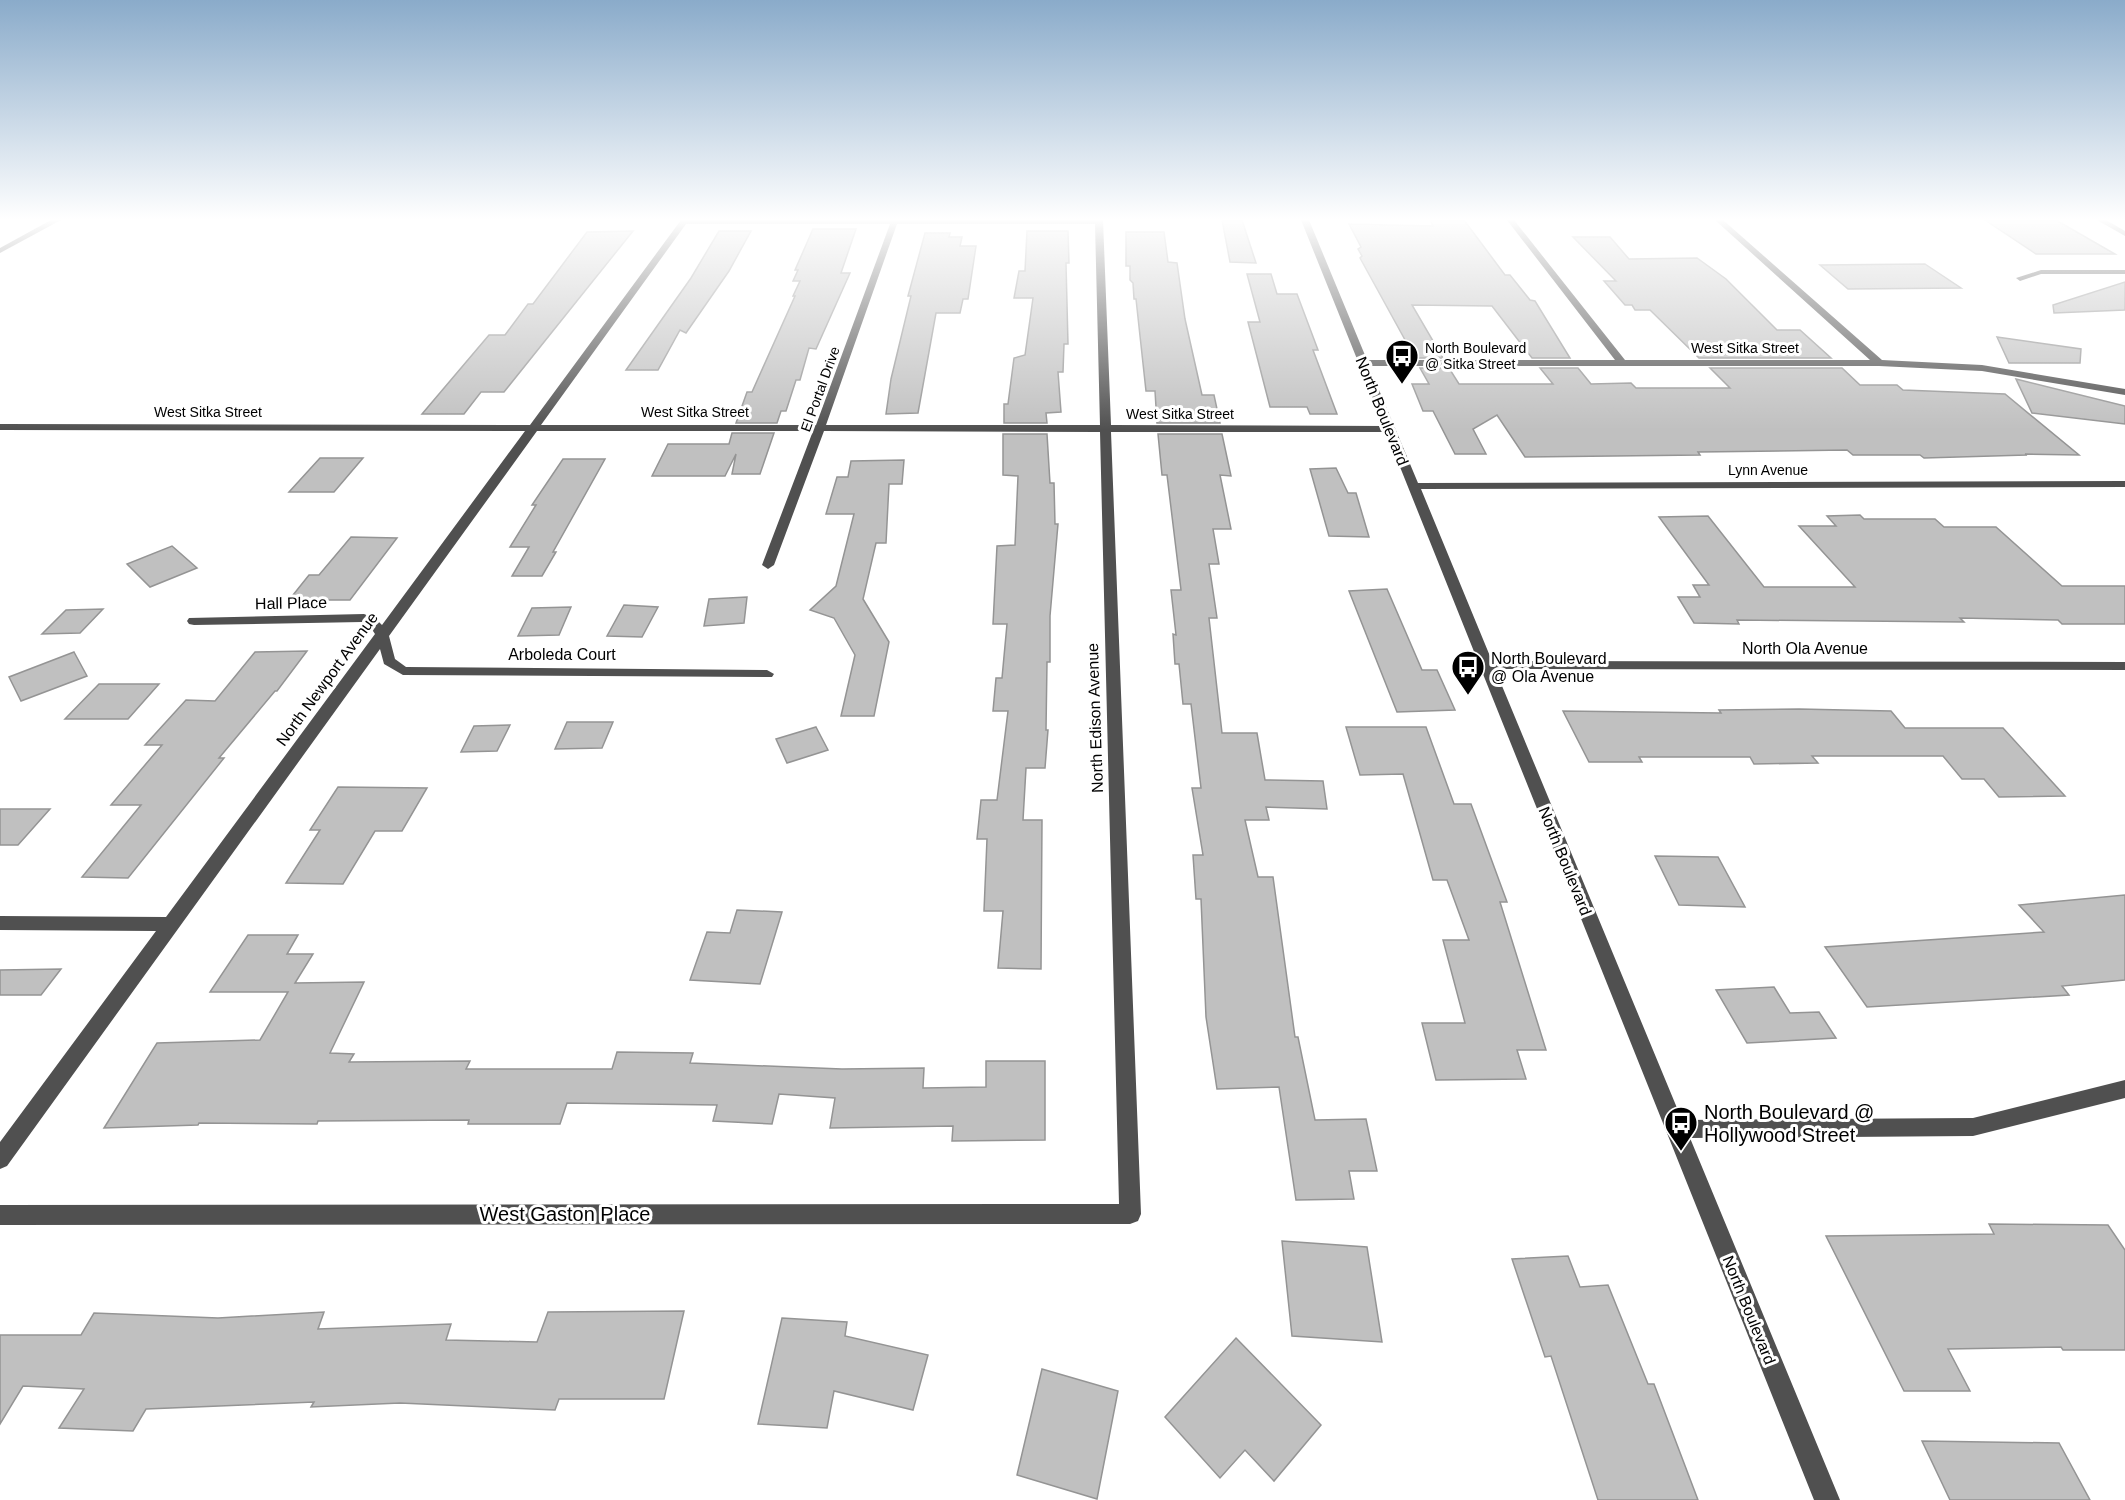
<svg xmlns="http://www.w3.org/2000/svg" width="2125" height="1500" font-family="Arial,sans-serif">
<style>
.building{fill:#c0c0c0;stroke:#949494;stroke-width:1.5}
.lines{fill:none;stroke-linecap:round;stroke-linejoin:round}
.minor{fill:#505050;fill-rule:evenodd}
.labels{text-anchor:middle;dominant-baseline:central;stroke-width:6;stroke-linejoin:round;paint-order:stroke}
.far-poi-label{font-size:14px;fill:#000;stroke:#fff;text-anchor:start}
.far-street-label{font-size:14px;fill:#000;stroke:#fff}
.street-label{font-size:16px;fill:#000;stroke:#fff}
.poi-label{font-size:16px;fill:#000;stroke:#fff;text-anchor:start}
.near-poi-label{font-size:20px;fill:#000;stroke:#fff;text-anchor:start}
.near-street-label{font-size:20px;fill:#000;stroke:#fff}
</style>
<rect width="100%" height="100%" fill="#fff"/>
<!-- building -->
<g class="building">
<path d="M1222,220H1242L1256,263L1230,262Z"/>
<path d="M1430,220H1464L1505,275H1510L1530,300L1535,301L1570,358H1532L1492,306L1412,305L1443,358H1415L1360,258L1362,256L1358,249L1361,247L1349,224L1433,226Z"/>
<path d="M1985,220H2056L2115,254H2036Z"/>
<path d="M813,229H856L841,273H850L816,349L809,348L800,380H796L786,411H781L777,423H736L747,392H752L795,296H793L800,281H793L798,270H795Z"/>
<path d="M633,231L504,392H481L464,414H422L489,335H505L528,304H533L587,232Z"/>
<path d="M719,231H751L729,271L686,333L680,330L658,370H626L691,278Z"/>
<path d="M1027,231H1068L1069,263H1066L1068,344H1064L1063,372H1058L1061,412L1046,413L1047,423H1004V404H1008L1014,358L1025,355L1033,298H1014L1019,271H1025Z"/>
<path d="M1126,232H1164L1168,262L1177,263L1185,319L1202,395H1214L1220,423H1157L1155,391H1146L1136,299H1134L1133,283L1130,280V266H1126Z"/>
<path d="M925,233H950L949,237H962L960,246H976L968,299H963L960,313H936L918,413L886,414L891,379L911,296H908Z"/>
<path d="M1573,237H1610L1629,259L1697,258L1726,279L1777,330H1800L1831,358H1699L1650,310H1635L1632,305H1625L1604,281H1616Z"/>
<path d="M1925,264L1961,288L1848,289L1820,265Z"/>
<path d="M1247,274H1271L1277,294H1297L1318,350H1313L1337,414H1310L1307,407H1270L1248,322H1260Z"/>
<path d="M2125,282V310L2054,313L2053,305Z"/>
<path d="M1997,337L2081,349L2080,363H2009Z"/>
<path d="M1420,368H1449L1459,384H1553L1540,368H1578L1591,384L1631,383L1636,388H1730L1710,368H1842L1860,385H1897L1903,390L2005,394L2079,455L2025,454L2027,455L1924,458L1920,455H1853L1847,450L1698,452L1700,455L1525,457L1497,415L1473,429L1486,454H1455L1433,411H1423L1412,384H1429Z"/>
<path d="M2016,379L2125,406V424L2032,413Z"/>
<path d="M732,433H774L760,474H732L736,454L725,476H652L668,444H729Z"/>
<path d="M1003,434H1047L1050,483H1054L1055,524H1058L1050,616V662H1047L1046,730H1048L1045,768H1026L1023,820H1042L1041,969L998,968L1003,911H984L987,839H977L981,800H997L1008,711H993L996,678H1002L1007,624H993L997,546L1015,545L1018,476L1003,475Z"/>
<path d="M1158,434H1222L1231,476L1220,475L1231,529H1213L1219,564H1209L1217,618H1209L1222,733H1257L1265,780L1323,781L1327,809L1266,807L1269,820H1245L1258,877H1273L1295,1037H1298L1315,1120L1366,1119L1377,1171H1349L1354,1199L1296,1200L1279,1087L1217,1089L1206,1017L1201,899H1196L1193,855H1203L1192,788H1201L1191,704H1183L1179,664H1175L1173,634L1176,635L1171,590H1181L1167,475H1162Z"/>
<path d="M320,458H363L334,492H289Z"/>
<path d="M563,459H605L553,552H556L542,576H512L529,547H510L536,505H532Z"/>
<path d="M904,460L902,484H889L886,543H876L863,599L889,642L874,716H841L855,655L834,618L810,610L836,586L854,514H826L837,477H848L851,461Z"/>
<path d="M1336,468L1348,493H1356L1369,537L1329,536L1310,469Z"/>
<path d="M1860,515L1864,519H1935L1944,527H1996L2062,586H2125V624H2062L2058,620L1960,618L1964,622L1737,620L1739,624L1694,623L1678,597H1700L1693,585H1709L1659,517L1708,516L1764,587H1855L1799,526H1836L1827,516Z"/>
<path d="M351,537L397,538L350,600H289L309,575H319Z"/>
<path d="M172,546L197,568L150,587L127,564Z"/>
<path d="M1387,589L1422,670H1437L1455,710L1397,712L1349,591Z"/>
<path d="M747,597L744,623L704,626L709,599Z"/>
<path d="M624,605L658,607L642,637L607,636Z"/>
<path d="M571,607L559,635L518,636L532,608Z"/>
<path d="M103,609L80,633L42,634L66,610Z"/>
<path d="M307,651L277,691H275L219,758H224L128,878L82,877L141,805H111L162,745H145L186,700L215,701L255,652Z"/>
<path d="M74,652L87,676L21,701L9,677Z"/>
<path d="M99,684H159L128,719H65Z"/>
<path d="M1799,709L1891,711L1905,728H2003L2065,796L1999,797L1984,779H1962L1943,756H1812L1818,763L1754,764L1750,757H1639L1642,762H1589L1563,711L1721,713L1719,710Z"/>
<path d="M567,722H613L602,748L555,749Z"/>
<path d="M510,725L497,751L461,752L474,726Z"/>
<path d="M816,727L828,750L787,763L776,739Z"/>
<path d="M1346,727H1426L1454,804H1471L1507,902H1500L1546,1050H1517L1526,1079L1436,1080L1422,1023H1465L1443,940H1469L1447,880H1433L1403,774L1360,775Z"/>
<path d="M338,787L427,788L402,831H375L343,884L286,883L320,830H310Z"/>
<path d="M0,809H50L18,845H0Z"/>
<path d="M1655,856L1718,857L1745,907L1679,905Z"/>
<path d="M2125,895V980L2062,986L2069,995L1867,1007L1825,947L2044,932L2019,905Z"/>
<path d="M737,910L782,912L760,984L690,980L707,932L730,933Z"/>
<path d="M248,935H298L287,954H313L295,983L364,982L330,1053L354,1054L349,1062L470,1061L466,1069H612L617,1052L693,1053L690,1063L842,1069L924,1068L923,1088L986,1087V1061H1045V1140L952,1141L953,1126L830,1128L835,1098L779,1094L772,1124L713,1121L717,1105L567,1103L560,1124H468L469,1120L318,1121L317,1124L199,1123L198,1125L104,1128L157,1043L260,1040L288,992H210Z"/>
<path d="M61,969L41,995H0V970Z"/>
<path d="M1774,987L1790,1013L1819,1012L1836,1038L1747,1043L1716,990Z"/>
<path d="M1989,1224L2108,1225L2125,1250V1350H2063L2061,1347L1948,1349L1970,1391H1904L1826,1236L1994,1234Z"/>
<path d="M1282,1241L1367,1247L1382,1342L1292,1336Z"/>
<path d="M1568,1256L1580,1287L1608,1285L1648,1384H1654L1698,1500H1598L1551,1356L1545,1357L1512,1259Z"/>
<path d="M684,1311L664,1399H559L555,1410L400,1403L311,1407L314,1402L146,1409L133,1431L59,1428L84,1389L23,1386L0,1424V1335H81L94,1313L218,1318L324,1312L318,1329L451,1324L446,1340L537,1342L548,1312Z"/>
<path d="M782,1318L847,1322L845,1336L928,1355L913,1410L834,1391L827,1428L758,1424Z"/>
<path d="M1236,1338L1321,1425L1274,1481L1245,1450L1220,1478L1165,1417Z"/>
<path d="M1042,1369L1118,1391L1097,1499L1017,1475Z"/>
<path d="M1922,1441L2059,1443L2090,1500H1950Z"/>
</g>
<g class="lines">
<!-- minor -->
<g class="minor">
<path d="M51,220H61L0,253V248Z"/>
<path d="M681,220H1103L1111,425L1384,426L1301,220H1309L1367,360H1615L1507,220H1514L1625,360H1870L1715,220H1723L1882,360L1982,365L2125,389V395L1982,371L1879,366H1369L1418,483L2125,481V487L1421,489L1492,661L2125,662V670L1495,669L1682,1120L1973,1118L2125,1080V1098L1973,1136L1690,1138L1840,1500H1814L1386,432H1111L1141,1214L1138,1221L1130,1224L0,1225V1205L1119,1204L1100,432L824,431L774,565L768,569L762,565L813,431H537L389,636L395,659L406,667L767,670L774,674L772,677L403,675L384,664L380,649L7,1166L0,1169V1142L156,931L0,930V916L166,917L375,634L371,628L362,622L194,625L189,624L187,621L189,618L364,614L376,619L382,625L525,431L0,430V424L530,425ZM686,224H890L816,425H541ZM897,224H1095L1100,425H826Z"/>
<path d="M2097,220H2106L2125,231V236Z"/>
<path d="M2041,270H2125V274H2041L2020,281L2016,278Z"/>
</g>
</g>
<!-- sky -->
<linearGradient id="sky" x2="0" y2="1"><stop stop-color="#8aabca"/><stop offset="0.51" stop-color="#fff"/><stop offset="1" stop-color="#fff" stop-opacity="0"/></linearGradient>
<rect width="2125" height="430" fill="url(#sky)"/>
<!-- icons -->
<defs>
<g id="bus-pin" transform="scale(1.725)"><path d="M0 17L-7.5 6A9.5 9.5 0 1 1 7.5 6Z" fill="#000" stroke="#fff"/><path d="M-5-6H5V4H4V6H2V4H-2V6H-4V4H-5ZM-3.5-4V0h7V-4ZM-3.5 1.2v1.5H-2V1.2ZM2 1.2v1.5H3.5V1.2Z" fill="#fff"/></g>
</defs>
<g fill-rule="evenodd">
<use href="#bus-pin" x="1402" y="356"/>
<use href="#bus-pin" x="1468" y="667"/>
<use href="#bus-pin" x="1681" y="1123"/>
</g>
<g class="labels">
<!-- far-poi labels -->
<g class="far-poi-label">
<text x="1425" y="348">North Boulevard<tspan x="1425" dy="16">@ Sitka Street</tspan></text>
</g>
<!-- far-street labels -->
<g class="far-street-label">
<text x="1745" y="348">West Sitka Street</text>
<text transform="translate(820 389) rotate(-70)">El Portal Drive</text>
<text x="208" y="412">West Sitka Street</text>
<text x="695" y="412">West Sitka Street</text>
<text x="1180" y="414">West Sitka Street</text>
<text x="1768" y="470">Lynn Avenue</text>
</g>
<!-- street labels -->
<g class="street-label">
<text transform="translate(1382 411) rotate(68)">North Boulevard</text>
<text transform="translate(291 603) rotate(-1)">Hall Place</text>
<text x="1805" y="648">North Ola Avenue</text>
<text x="562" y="654">Arboleda Court</text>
<text transform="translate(327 679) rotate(-54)">North Newport Avenue</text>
<text transform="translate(1095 718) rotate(-92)">North Edison Avenue</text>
<text transform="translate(1565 861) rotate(68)">North Boulevard</text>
<text transform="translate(1749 1310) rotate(68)">North Boulevard</text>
</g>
<!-- poi labels -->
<g class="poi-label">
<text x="1491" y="658">North Boulevard<tspan x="1491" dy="18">@ Ola Avenue</tspan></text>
</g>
<!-- near-poi labels -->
<g class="near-poi-label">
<text x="1704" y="1112">North Boulevard @<tspan x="1704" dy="23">Hollywood Street</tspan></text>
</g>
<!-- near-street labels -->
<g class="near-street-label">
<text x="565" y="1214">West Gaston Place</text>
</g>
</g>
</svg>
